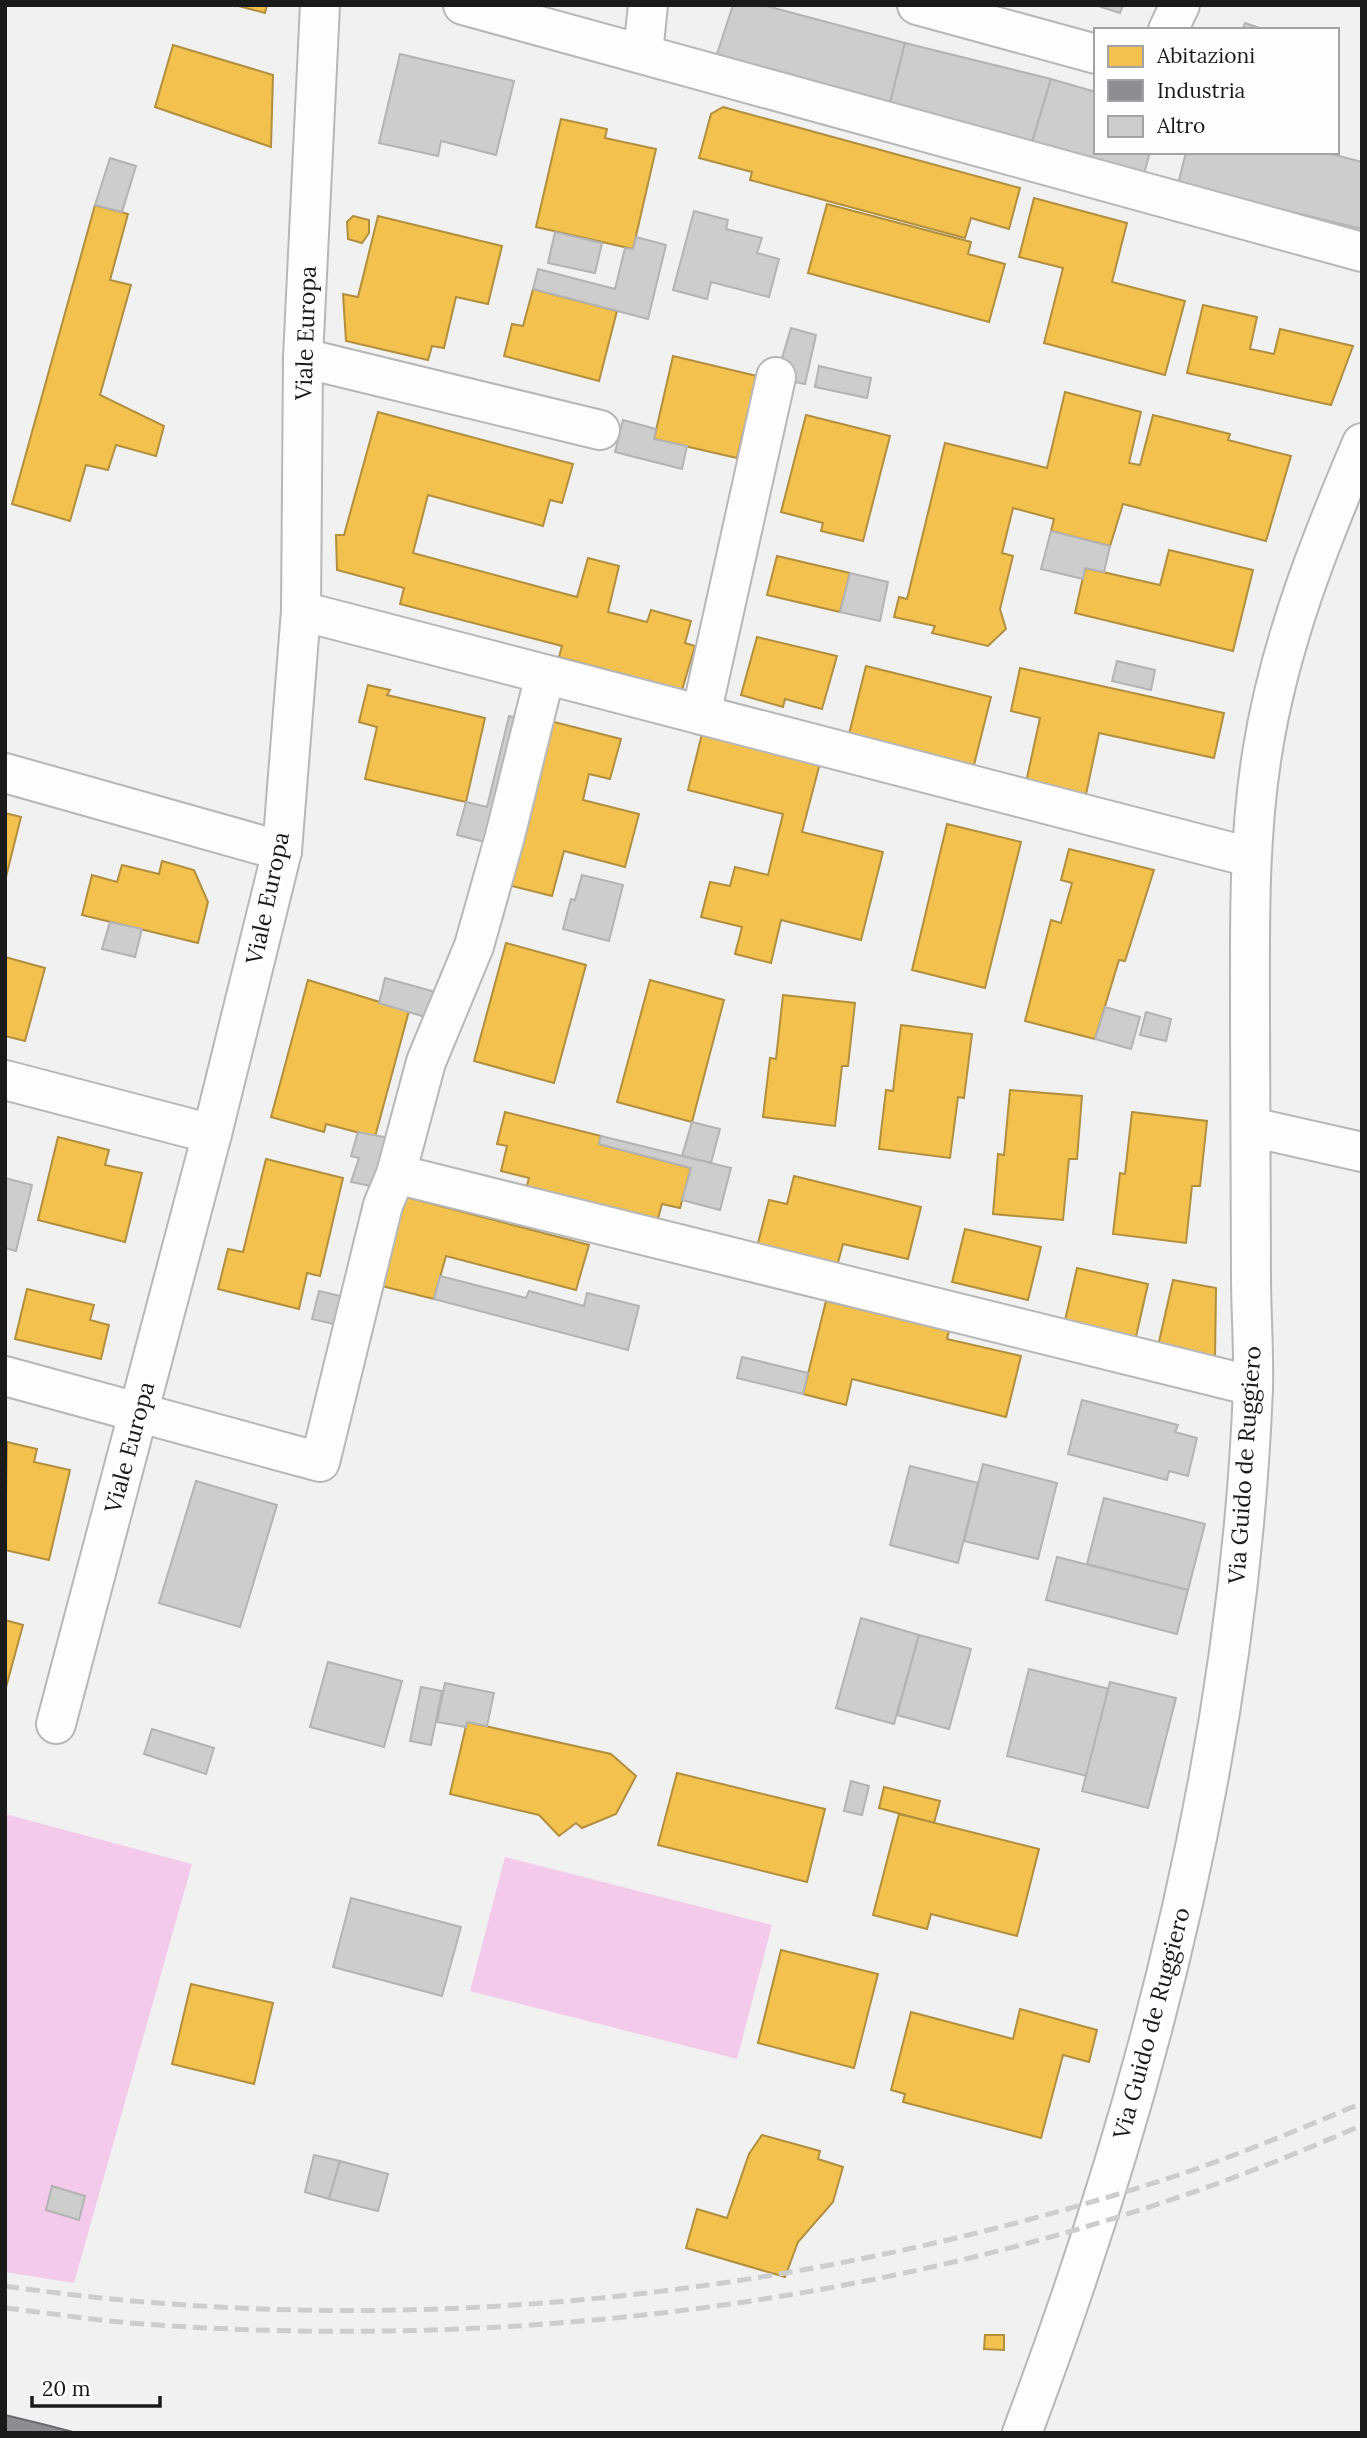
<svg xmlns="http://www.w3.org/2000/svg" width="1367" height="2438" font-family="Lora,serif">
<style>
.green{fill:#f4caea}
.homes{fill:#f2c14e;stroke:#b18f3f;stroke-width:2}
.industry{fill:#8d8d92;stroke:#6a6a6e;stroke-width:2}
.building{fill:#cdcdce;stroke:#b4b3b4;stroke-width:2}
.lines{fill:none;stroke-linecap:round;stroke-linejoin:round}
.street-casing{stroke:#b7b7b8;stroke-width:42}
.street{stroke:#fdfdfd;stroke-width:38}
.rail{stroke:#cdcdcd;stroke-width:5;stroke-dasharray:14 7;stroke-linecap:butt}
.labels{text-anchor:middle;dominant-baseline:central;stroke-width:7;stroke-linejoin:round;paint-order:stroke}
.street-label{font-size:23px;fill:#1a1a1b;stroke:#fefdff}
</style>
<rect width="100%" height="100%" fill="#f1f1f2"/>
<!-- green -->
<g class="green">
<path d="M5,1814L192,1864L74,2283L5,2272Z"/>
<path d="M505,1857L772,1925L737,2059L470,1991Z"/>
</g>
<!-- homes -->
<g class="homes">
<path d="M235,5H267L265,13Z"/>
<path d="M173,45L273,75L271,147L155,107Z"/>
<path d="M723,107L1020,188L1009,229L971,218L965,238L750,180L752,172L699,158L711,114Z"/>
<path d="M561,119L607,129L605,138L656,149L633,249L536,227Z"/>
<path d="M1034,198L1127,223L1112,282L1185,301L1165,375L1044,343L1063,268L1019,257Z"/>
<path d="M827,204L971,242L968,254L1005,264L989,322L808,273Z"/>
<path d="M95,205L128,214L110,280L131,285L100,395L164,426L156,456L116,445L108,470L86,465L70,521L12,504Z"/>
<path d="M353,216L369,220V233L362,243L348,239L347,222Z"/>
<path d="M378,216L502,246L488,304L456,297L444,348L432,346L428,360L346,341L343,294L358,297Z"/>
<path d="M533,289L617,311L599,381L504,356L512,324L523,326Z"/>
<path d="M1203,305L1257,317L1250,349L1274,354L1280,329L1353,346L1331,405L1187,373Z"/>
<path d="M673,356L757,376L737,458L654,439Z"/>
<path d="M1065,392L1141,412L1129,463L1140,465L1153,415L1230,434L1228,440L1291,456L1266,541L1123,504L1110,546L1051,531L1054,519L1013,508L1002,553L1013,556L1000,609L1006,629L988,646L932,633L935,626L894,617L899,597L907,599L945,443L1047,468Z"/>
<path d="M378,412L573,464L562,503L550,500L543,526L428,495L413,553L577,597L588,558L619,566L608,612L647,622L651,610L691,621L685,643L695,646L682,690L559,657L562,646L400,604L404,588L337,570L336,535H344Z"/>
<path d="M806,415L890,436L863,541L821,531L823,523L781,512Z"/>
<path d="M1169,550L1253,570L1233,651L1075,613L1085,568L1160,585Z"/>
<path d="M777,556L850,573L840,612L767,595Z"/>
<path d="M757,637L837,656L822,709L785,699L783,707L741,695Z"/>
<path d="M866,666L991,697L972,773L847,742Z"/>
<path d="M1020,668L1224,713L1214,758L1099,733L1085,799L1025,787L1040,718L1011,711Z"/>
<path d="M368,685L390,690L387,695L485,718L466,802L365,779L377,727L359,722Z"/>
<path d="M550,721L621,739L610,779L589,774L583,800L639,814L625,867L564,851L552,896L508,885Z"/>
<path d="M702,734L820,763L802,832L883,852L861,940L781,920L771,963L735,954L742,927L701,917L710,882L730,886L735,867L768,875L783,814L688,790Z"/>
<path d="M5,813L21,817L5,881Z"/>
<path d="M947,824L1021,842L985,988L912,970Z"/>
<path d="M1069,849L1154,870L1125,961L1119,960L1095,1039L1025,1021L1051,920L1061,923L1072,883L1061,880Z"/>
<path d="M162,861L194,870L208,902L198,943L82,915L92,875L117,882L122,865L159,874Z"/>
<path d="M506,943L586,965L554,1083L474,1061Z"/>
<path d="M5,957L45,968L25,1041L5,1036Z"/>
<path d="M308,980L409,1011L375,1137L326,1124L324,1132L271,1117Z"/>
<path d="M650,980L724,1000L692,1122L617,1102Z"/>
<path d="M783,995L855,1003L848,1066H842L835,1126L763,1117L770,1058L776,1059Z"/>
<path d="M901,1025L972,1034L964,1098L958,1097L950,1158L879,1149L886,1090L893,1091Z"/>
<path d="M1010,1090L1082,1096L1077,1159H1069L1063,1220L993,1214L998,1154L1004,1155Z"/>
<path d="M505,1112L601,1136L599,1144L691,1168L680,1208L662,1204L657,1222L526,1189L529,1178L501,1171L507,1146L497,1144Z"/>
<path d="M1132,1112L1207,1121L1200,1186H1192L1186,1243L1113,1234L1120,1173L1125,1174Z"/>
<path d="M58,1137L109,1150L105,1165L142,1173L125,1242L38,1220Z"/>
<path d="M266,1159L343,1178L320,1276L307,1273L299,1309L218,1289L228,1249L243,1252Z"/>
<path d="M794,1176L921,1207L908,1259L843,1244L837,1266L757,1247L769,1200L787,1204Z"/>
<path d="M402,1196L589,1245L576,1290L446,1256L434,1299L378,1285Z"/>
<path d="M965,1229L1041,1247L1028,1300L952,1282Z"/>
<path d="M1077,1268L1148,1284L1135,1341L1064,1325Z"/>
<path d="M1173,1280L1216,1288L1215,1359L1158,1346Z"/>
<path d="M27,1289L94,1305L90,1320L109,1325L101,1359L15,1339Z"/>
<path d="M826,1301L949,1331L947,1339L1021,1356L1006,1417L852,1379L846,1405L803,1394Z"/>
<path d="M7,1442L37,1449L34,1462L70,1470L49,1560L5,1550Z"/>
<path d="M5,1620L23,1625L5,1691Z"/>
<path d="M467,1722L611,1754L636,1776L616,1814L582,1828L576,1823L559,1836L539,1815L450,1794Z"/>
<path d="M677,1773L825,1809L807,1882L658,1845Z"/>
<path d="M884,1787L940,1801L934,1823L879,1808Z"/>
<path d="M899,1814L1039,1849L1017,1936L931,1914L927,1929L873,1915Z"/>
<path d="M781,1950L878,1974L854,2068L758,2043Z"/>
<path d="M191,1984L273,2003L254,2084L172,2064Z"/>
<path d="M1020,2009L1097,2030L1089,2062L1063,2055L1041,2138L903,2102L905,2094L891,2090L911,2012L1013,2039Z"/>
<path d="M762,2135L820,2151L818,2159L843,2167L833,2202L798,2242L785,2277L686,2248L697,2209L727,2218L749,2154Z"/>
<path d="M985,2335H1004V2350L984,2349Z"/>
</g>
<!-- industry -->
<path class="industry" d="M5,2415L42,2424L77,2433H5Z"/>
<!-- building -->
<g class="building">
<path d="M733,5H763L905,43L889,107L717,54Z"/>
<path d="M1095,5H1123L1120,13Z"/>
<path d="M1245,23L1265,30H1242Z"/>
<path d="M905,43L1051,79L1031,146L889,107Z"/>
<path d="M400,54L514,81L496,155L441,141L438,156L379,143Z"/>
<path d="M1051,79L1096,92V152H1150L1144,174L1031,146Z"/>
<path d="M1186,152H1324L1362,162V229L1178,184Z"/>
<path d="M110,158L136,166L122,212L95,205Z"/>
<path d="M694,211L728,220L726,229L762,238L757,253L779,259L769,297L711,282L707,299L673,290Z"/>
<path d="M555,232L602,243L595,273L548,263Z"/>
<path d="M636,237L666,245L648,319L533,289L538,269L615,289L625,248L633,249Z"/>
<path d="M791,328L816,335L805,384L776,378Z"/>
<path d="M819,366L871,378L867,398L815,387Z"/>
<path d="M623,420L656,429L654,439L687,446L682,469L615,452Z"/>
<path d="M1051,531L1110,546L1104,572L1085,568L1083,579L1041,569Z"/>
<path d="M850,573L888,582L880,621L840,612Z"/>
<path d="M1117,661L1155,670L1151,690L1112,681Z"/>
<path d="M509,716L531,722L501,846L457,835L466,802L487,807Z"/>
<path d="M582,875L623,885L609,941L563,929L571,899L575,900Z"/>
<path d="M110,922L142,929L135,957L102,949Z"/>
<path d="M385,978L446,995L435,1020L379,1003Z"/>
<path d="M1105,1007L1140,1017L1131,1049L1095,1039Z"/>
<path d="M1146,1012L1171,1019L1166,1041L1140,1035Z"/>
<path d="M692,1122L720,1129L711,1163L682,1156Z"/>
<path d="M358,1132L395,1139L381,1188L351,1182L359,1158L351,1156Z"/>
<path d="M601,1136L731,1168L720,1210L682,1200L691,1168L599,1144Z"/>
<path d="M5,1178L32,1185L16,1251L5,1248Z"/>
<path d="M440,1276L526,1298L529,1291L584,1306L587,1293L639,1306L628,1350L434,1299Z"/>
<path d="M319,1291L349,1298L343,1326L312,1319Z"/>
<path d="M742,1357L808,1373L803,1394L737,1378Z"/>
<path d="M1082,1400L1178,1425L1175,1432L1197,1438L1188,1476L1169,1471L1167,1480L1068,1454Z"/>
<path d="M983,1464L1057,1483L1038,1559L964,1541Z"/>
<path d="M910,1466L978,1483L958,1563L890,1545Z"/>
<path d="M196,1481L277,1505L240,1627L159,1603Z"/>
<path d="M1104,1498L1205,1524L1188,1590L1087,1564Z"/>
<path d="M1057,1557L1188,1590L1177,1634L1046,1600Z"/>
<path d="M861,1618L919,1635L894,1724L836,1708Z"/>
<path d="M919,1635L971,1649L949,1729L897,1715Z"/>
<path d="M328,1662L402,1681L384,1747L310,1727Z"/>
<path d="M1029,1669L1109,1689L1087,1776L1007,1756Z"/>
<path d="M1110,1682L1176,1698L1148,1808L1082,1791Z"/>
<path d="M445,1683L494,1693L487,1726L467,1722L466,1727L437,1722Z"/>
<path d="M421,1687L442,1691L431,1745L410,1741Z"/>
<path d="M152,1729L214,1748L206,1774L144,1754Z"/>
<path d="M851,1781L869,1786L862,1815L844,1811Z"/>
<path d="M351,1898L461,1927L442,1996L333,1967Z"/>
<path d="M314,2155L340,2161L329,2199L305,2192Z"/>
<path d="M340,2161L388,2174L378,2211L329,2199Z"/>
<path d="M52,2186L85,2196L79,2220L46,2210Z"/>
</g>
<g class="lines">
<!-- street casing -->
<g class="street-casing">
<g id="street">
<path d="M463,5L1362,252"/>
<path d="M917,5L1096,54"/>
<path d="M1168,30L1180,5"/>
<path d="M643,53L648,5"/>
<path d="M303,358L600,430"/>
<path d="M301,611L1250,857"/>
<path d="M701,715L776,377"/>
<path d="M5,773L282,851"/>
<path d="M5,1080L212,1134"/>
<path d="M1251,1127L1362,1152"/>
<path d="M396,1174L1253,1386"/>
<path d="M5,1376L320,1462L383,1205L396,1174L426,1062L474,946L505,836L545,675"/>
<path d="M56,1724L212,1134L282,851L301,611L303,358L320,5"/>
<path d="M1022,2433C1148,2099 1239,1746 1253,1388C1254,1350 1251,1313 1251,1275C1250,1190 1251,1105 1250,1019C1250,930 1248,842 1262,754C1279,645 1319,544 1362,443"/>
</g>
</g>
<!-- street -->
<use href="#street" class="street"/>
<!-- rail -->
<g class="rail">
<path d="M5,2286C393,2342 789,2300 1160,2181C1229,2159 1295,2131 1362,2103"/>
<path d="M5,2308C51,2313 97,2321 144,2324C552,2354 987,2293 1362,2125"/>
</g>
</g>
<g class="labels">
<!-- street labels -->
<g class="street-label">
<text transform="translate(305 333) rotate(-88)">Viale Europa</text>
<text transform="translate(267 898) rotate(-78)">Viale Europa</text>
<text transform="translate(129 1447) rotate(-75)">Viale Europa</text>
<text transform="translate(1244 1465) rotate(-86)">Via Guido de Ruggiero</text>
<text transform="translate(1151 2023) rotate(-75)">Via Guido de Ruggiero</text>
</g>
</g>
<!-- border -->
<rect width="1367" height="2438" fill="none" stroke="#1a1a1b" stroke-width="14"/>
<!-- legend -->
<rect x="1094" y="28" width="245" height="126" fill="#fefdff" stroke="#a3a2a4" stroke-width="2"/>
<rect x="1108" y="46" width="35" height="21" fill="#f2c14e" stroke="#a3a2a4" stroke-width="2"/>
<text x="1157" y="63" font-size="21" fill="#1a1a1b">Abitazioni</text>
<rect x="1108" y="80" width="35" height="21" fill="#8d8d92" stroke="#a3a2a4" stroke-width="2"/>
<text x="1157" y="98" font-size="21" fill="#1a1a1b">Industria</text>
<rect x="1108" y="116" width="35" height="21" fill="#cdcdce" stroke="#a3a2a4" stroke-width="2"/>
<text x="1157" y="133" font-size="21" fill="#1a1a1b">Altro</text>
<!-- scale -->
<path d="M32 2396v10h128v-10" fill="none" stroke="#1a1a1b" stroke-width="3.5"/>
<text x="42" y="2396" font-size="21" fill="#1a1a1b" stroke="#fefdff" stroke-width="5" paint-order="stroke">20 m</text>
</svg>
